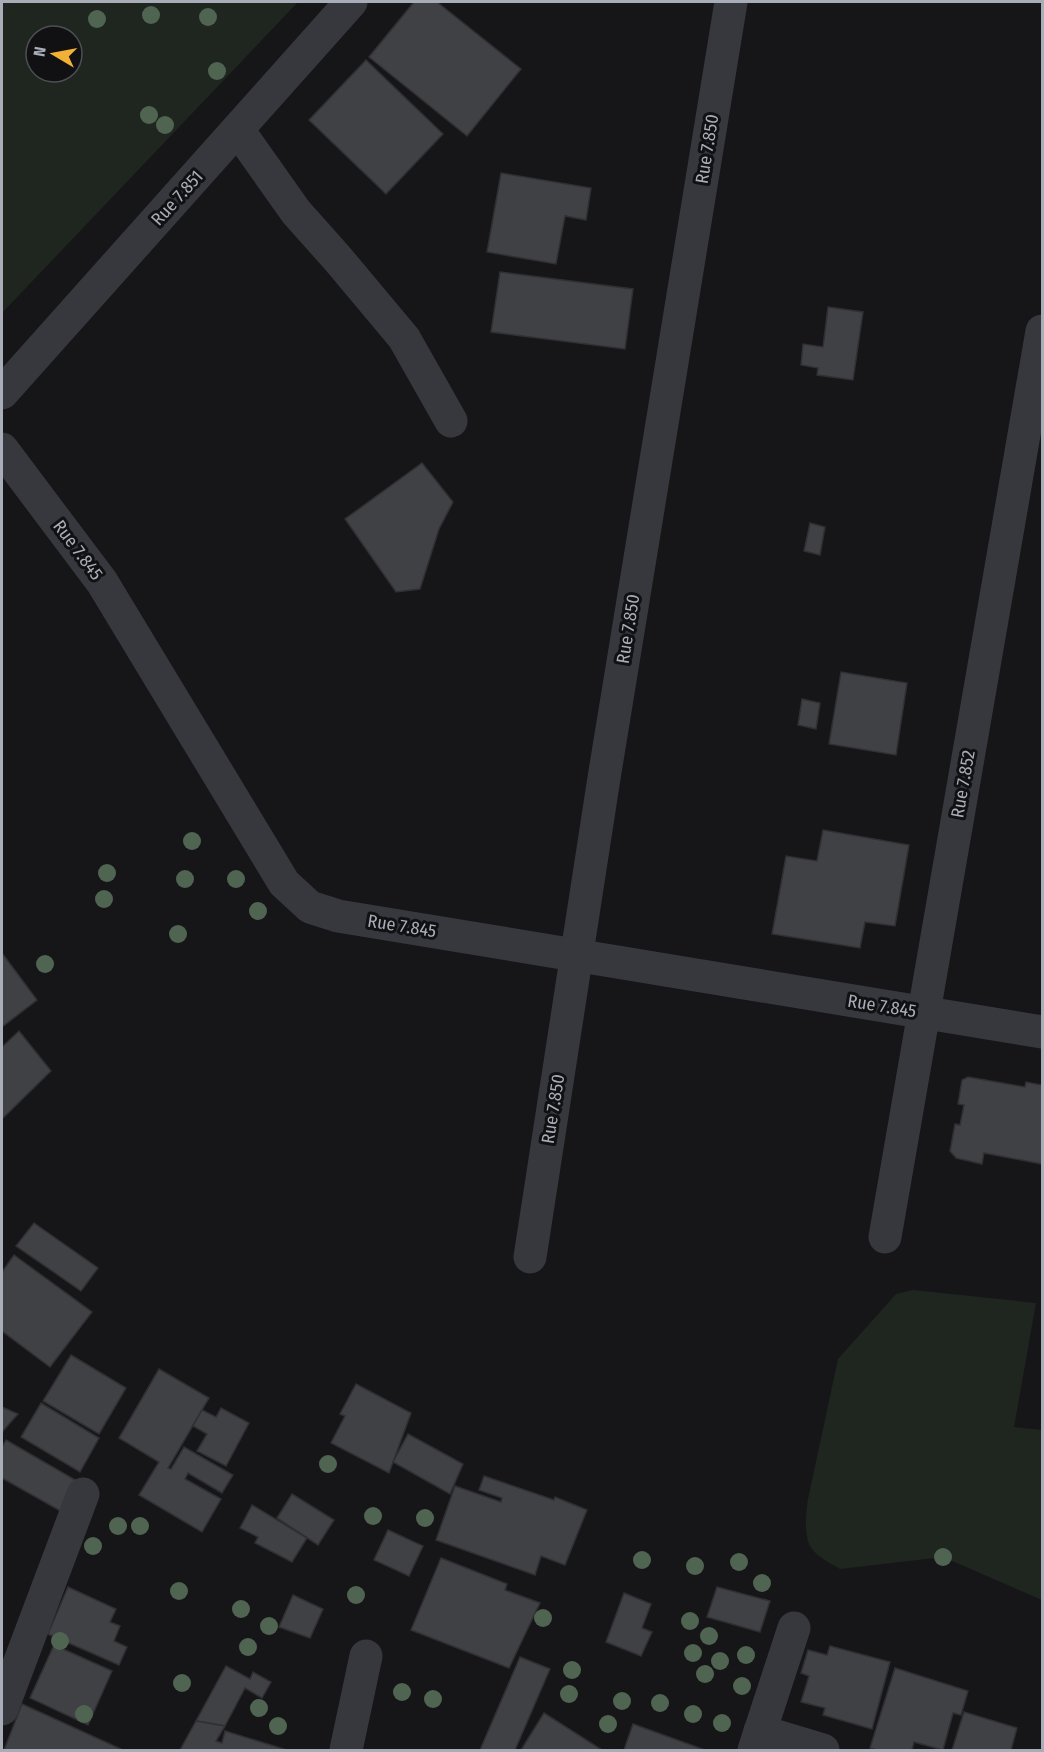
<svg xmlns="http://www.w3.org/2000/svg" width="1044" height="1752" font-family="'Fira Sans Condensed',sans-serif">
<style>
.green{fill:#1e261f;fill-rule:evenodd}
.building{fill:#404145;stroke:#303034;stroke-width:1.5}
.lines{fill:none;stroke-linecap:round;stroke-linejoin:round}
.street{stroke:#37383d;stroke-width:33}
.tree{fill:#506452}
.labels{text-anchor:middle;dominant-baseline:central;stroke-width:6;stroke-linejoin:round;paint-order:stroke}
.street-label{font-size:18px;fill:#a8adb8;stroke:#111113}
</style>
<rect width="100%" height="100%" fill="#161618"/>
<!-- green -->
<g class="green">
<path d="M2,2H298L2,313ZM36,36H72V72H36Z"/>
<path d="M913,1290L1036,1303L1014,1427L1042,1430V1600L943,1557L840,1569C832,1564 819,1558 813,1550C803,1540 806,1512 808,1499L838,1359L896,1294Z"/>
</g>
<!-- building -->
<g class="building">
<path d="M414,2H437L521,69L467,136L369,57Z"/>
<path d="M366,60L443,134L386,194L309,120Z"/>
<path d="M501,173L591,188L586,220L565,216L556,264L487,252Z"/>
<path d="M500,272L633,289L625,349L491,332Z"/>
<path d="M828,307L863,312L853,380L817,375L818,368L801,365L803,344L823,347Z"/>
<path d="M422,463L453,502L439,529L420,589L396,592L345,519Z"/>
<path d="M810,523L825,527L820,555L804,551Z"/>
<path d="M841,672L907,683L896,755L829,744Z"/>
<path d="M802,699L820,703L816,729L798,725Z"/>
<path d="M823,830L909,845L895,926L865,922L860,948L772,934L786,856L817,861Z"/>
<path d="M2,953L37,1000L2,1027Z"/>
<path d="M19,1031L51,1071L2,1119V1047Z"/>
<path d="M968,1077L1025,1087L1026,1082L1042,1085V1164L984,1153L982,1164L956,1158L950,1151L955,1124L960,1125L964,1105L958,1104L962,1080Z"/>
<path d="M34,1223L98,1268L81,1291L16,1246Z"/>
<path d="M14,1255L92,1312L50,1367L2,1331V1272Z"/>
<path d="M71,1355L126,1388L99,1434L43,1401Z"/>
<path d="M159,1369L209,1398L168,1468L171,1469L184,1447L233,1475L222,1493L188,1473L185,1479L221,1499L202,1532L139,1495L159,1462L119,1438Z"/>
<path d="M356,1384L411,1413L389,1473L331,1443L345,1416L340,1414Z"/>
<path d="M41,1403L99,1438L80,1472L21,1437Z"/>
<path d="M2,1407L18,1414L2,1432Z"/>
<path d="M221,1408L249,1423L226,1466L197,1451L207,1434L193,1426L202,1410L216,1417Z"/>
<path d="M408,1434L463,1464L450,1494L393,1462Z"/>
<path d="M6,1440L77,1481L64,1513L2,1478V1447Z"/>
<path d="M484,1476L554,1500L555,1497L587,1510L565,1565L541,1556L535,1575L436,1540L455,1486L501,1502L502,1498L479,1490Z"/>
<path d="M292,1494L334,1520L318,1545L277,1518Z"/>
<path d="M252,1505L307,1538L292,1562L255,1543L258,1537L240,1528Z"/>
<path d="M388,1530L423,1546L409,1576L374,1560Z"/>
<path d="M441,1558L507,1584L505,1590L540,1603L509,1668L411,1630Z"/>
<path d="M68,1587L116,1609L110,1622L120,1626L114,1641L127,1647L119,1665L48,1634Z"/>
<path d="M717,1587L770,1601L760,1632L707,1617Z"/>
<path d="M624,1593L651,1604L642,1628L652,1632L641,1656L606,1642Z"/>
<path d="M293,1595L323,1609L310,1638L279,1627Z"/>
<path d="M54,1645L112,1671L88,1725L30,1698Z"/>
<path d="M830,1646L890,1662L872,1729L823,1715L825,1708L801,1702L809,1676L801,1673L808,1650L827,1655Z"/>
<path d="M520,1657L550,1669L515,1750H480Z"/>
<path d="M226,1666L250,1679L253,1672L271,1682L262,1698L245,1688L225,1726L196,1721Z"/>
<path d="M895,1668L968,1691L961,1715L953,1713L943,1750L914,1742L912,1750H877L870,1748Z"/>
<path d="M22,1704L123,1750H4Z"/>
<path d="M964,1712L1017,1728L1011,1750H952Z"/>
<path d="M544,1713L602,1750H521Z"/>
<path d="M196,1721L225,1726L216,1741L222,1743L225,1731L287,1750H180Z"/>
<path d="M633,1724L705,1750H624Z"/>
</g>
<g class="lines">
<!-- street -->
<g class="street">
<path d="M238,130L296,212L337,258L404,338L451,421"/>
<path d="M2,393L351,2"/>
<path d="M2,449L102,582L284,883L310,907L338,916L1042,1032"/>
<path d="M885,1237L1042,331"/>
<path d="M530,1257L604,778L731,2"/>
<path d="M2,1709L83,1494"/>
<path d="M760,1731L823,1750"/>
<path d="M346,1750L366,1656"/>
<path d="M754,1750L794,1628"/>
</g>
</g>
<!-- trees -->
<g class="tree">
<circle cx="151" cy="15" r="9"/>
<circle cx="208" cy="17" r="9"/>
<circle cx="97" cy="19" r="9"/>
<circle cx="217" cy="71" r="9"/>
<circle cx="149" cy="115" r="9"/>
<circle cx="165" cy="125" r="9"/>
<circle cx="192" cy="841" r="9"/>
<circle cx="107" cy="873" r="9"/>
<circle cx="185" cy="879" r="9"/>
<circle cx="236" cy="879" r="9"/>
<circle cx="104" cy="899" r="9"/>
<circle cx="258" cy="911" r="9"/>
<circle cx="178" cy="934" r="9"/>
<circle cx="45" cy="964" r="9"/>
<circle cx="328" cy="1464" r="9"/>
<circle cx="373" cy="1516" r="9"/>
<circle cx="425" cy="1518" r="9"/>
<circle cx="118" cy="1526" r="9"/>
<circle cx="140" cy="1526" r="9"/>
<circle cx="93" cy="1546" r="9"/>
<circle cx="943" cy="1557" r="9"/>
<circle cx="642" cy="1560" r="9"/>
<circle cx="739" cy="1562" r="9"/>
<circle cx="695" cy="1566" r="9"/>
<circle cx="762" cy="1583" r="9"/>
<circle cx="179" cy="1591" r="9"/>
<circle cx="356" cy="1595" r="9"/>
<circle cx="241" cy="1609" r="9"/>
<circle cx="543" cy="1618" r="9"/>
<circle cx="690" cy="1621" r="9"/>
<circle cx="269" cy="1626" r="9"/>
<circle cx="709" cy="1636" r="9"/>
<circle cx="60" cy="1641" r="9"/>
<circle cx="248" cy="1647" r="9"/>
<circle cx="693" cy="1653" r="9"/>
<circle cx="746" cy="1655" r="9"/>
<circle cx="720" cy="1661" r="9"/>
<circle cx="572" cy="1670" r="9"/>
<circle cx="705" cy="1674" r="9"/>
<circle cx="182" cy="1683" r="9"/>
<circle cx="742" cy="1686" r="9"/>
<circle cx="402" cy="1692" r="9"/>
<circle cx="569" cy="1694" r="9"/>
<circle cx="433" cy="1699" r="9"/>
<circle cx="622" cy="1701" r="9"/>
<circle cx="660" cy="1703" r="9"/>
<circle cx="259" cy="1708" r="9"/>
<circle cx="84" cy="1714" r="9"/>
<circle cx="693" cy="1714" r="9"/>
<circle cx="722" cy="1723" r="9"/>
<circle cx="608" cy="1724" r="9"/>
<circle cx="278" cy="1726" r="9"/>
</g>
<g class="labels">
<!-- street labels -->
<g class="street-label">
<text transform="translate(707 149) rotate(-81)">Rue 7.850</text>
<text transform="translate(177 198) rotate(-48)">Rue 7.851</text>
<text transform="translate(78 550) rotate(53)">Rue 7.845</text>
<text transform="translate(628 629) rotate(-81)">Rue 7.850</text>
<text transform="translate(963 784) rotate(-80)">Rue 7.852</text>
<text transform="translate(402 926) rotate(9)">Rue 7.845</text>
<text transform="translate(882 1006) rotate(9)">Rue 7.845</text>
<text transform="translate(553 1109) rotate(-81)">Rue 7.850</text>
</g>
</g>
<!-- border -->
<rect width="1044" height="1752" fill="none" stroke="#a8adb8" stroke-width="6"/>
<!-- north arrow -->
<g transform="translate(54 54) rotate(280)"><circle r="28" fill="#111113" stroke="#4d4f55" stroke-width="1.5"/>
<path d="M0-4.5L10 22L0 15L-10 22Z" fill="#f2b134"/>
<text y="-9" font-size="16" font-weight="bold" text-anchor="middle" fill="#a8adb8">N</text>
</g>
</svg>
